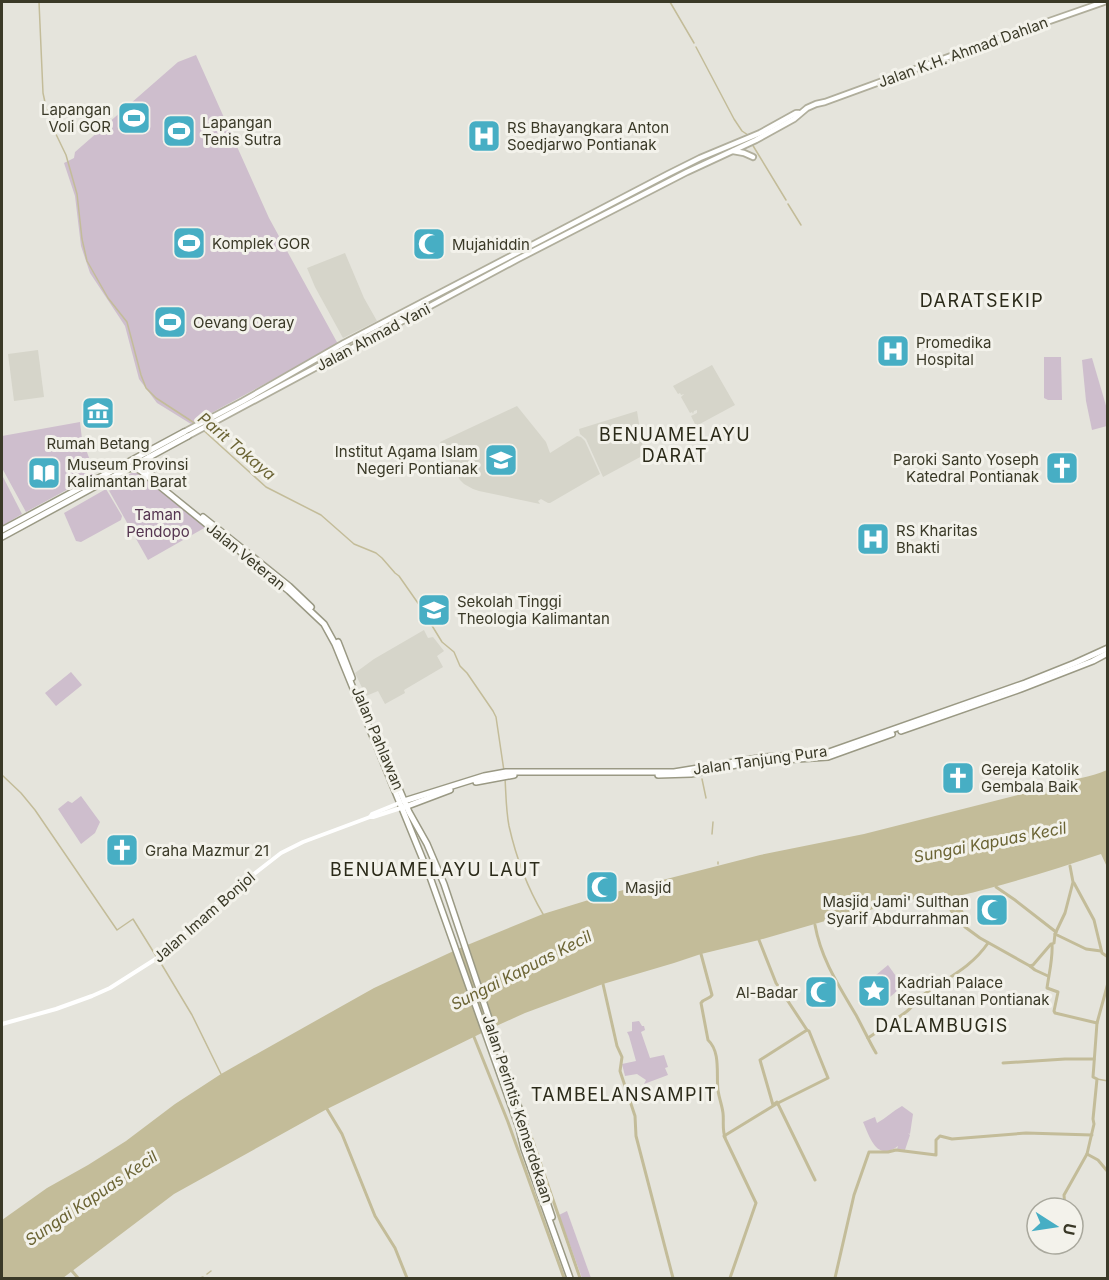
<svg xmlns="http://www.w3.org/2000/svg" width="1109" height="1280" font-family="Inter,sans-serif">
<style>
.built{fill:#d6d5ca}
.green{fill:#cebecd}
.water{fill:#c3bc99}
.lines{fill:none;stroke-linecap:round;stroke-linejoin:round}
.stream{stroke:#c3bc99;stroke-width:1.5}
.canal{stroke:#c3bc99;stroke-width:3}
.primary-casing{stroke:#b0ae9c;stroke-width:8}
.trunk-casing{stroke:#9a9984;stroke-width:8}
.secondary{stroke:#fff;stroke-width:4}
.primary{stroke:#fff;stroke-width:4.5}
.trunk{stroke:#fff;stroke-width:5}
.labels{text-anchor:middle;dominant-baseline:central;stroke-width:6;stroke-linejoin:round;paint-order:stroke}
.street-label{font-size:15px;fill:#3a3927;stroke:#f3f2eb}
.poi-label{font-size:15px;fill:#3a3927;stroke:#f3f2eb;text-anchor:start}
.park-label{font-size:15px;fill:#553550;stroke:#f3f2eb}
.water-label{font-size:16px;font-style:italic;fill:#6b6434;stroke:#f3f2eb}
.quarter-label{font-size:18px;letter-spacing:1.5px;fill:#2b2a19;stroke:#f3f2eb}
</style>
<rect width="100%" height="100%" fill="#e5e4dc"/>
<!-- built -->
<g class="built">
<path d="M493,126L500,146L492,148V149L481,152L480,147L487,145V142L480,144L478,139L473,141L469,131L472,130L473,133Z"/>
<path d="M345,253L364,298L377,321L343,338L315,287L307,268Z"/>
<path d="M38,350L44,397L14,401L8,354Z"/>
<path d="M712,365L735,405L696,426L691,416L697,413V410L694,411L693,414L692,412L690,413L681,397L684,394L681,395L680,393L678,394L673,386Z"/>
<path d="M517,406L546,442L550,453L577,436L581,437L585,441L600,474L550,503H548L541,499L538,501L540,504L479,491L473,489L464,484L460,480L440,442Z"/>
<path d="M637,411L644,455L603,477L586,439L580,434L579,429Z"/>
<path d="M424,630L428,638L433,637L444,651L437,656L443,667L404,690L405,693L385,704L378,691L366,696L355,673L374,659Z"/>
</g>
<!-- green -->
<g class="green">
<path d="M196,55L269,218L338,344L191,424L157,403L139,379L125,326L90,273L81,246L75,196L64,163L74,158L75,152L178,62Z"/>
<path d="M1044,357H1061L1062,400H1048L1044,398Z"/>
<path d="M1092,358L1107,409V426L1092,430L1086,401L1082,360Z"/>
<path d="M80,422L82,439L94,471L92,476L26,512L2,468V436Z"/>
<path d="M135,471L206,527L148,560L107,487Z"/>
<path d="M2,475L22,514L2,526Z"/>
<path d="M106,489L122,516L121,520L81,542L76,541L64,513Z"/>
<path d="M71,672L82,685L56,706L45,693Z"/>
<path d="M81,796L100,822L95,833L81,844L58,809L68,801L72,803Z"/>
<path d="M888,965L903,986L890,997L876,975Z"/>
<path d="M639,1021L642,1026H644L645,1030L641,1032L650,1058L664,1055L668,1067L665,1068L668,1075L644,1084L646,1080L637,1074L625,1076L622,1064L636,1061L629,1036L627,1032L632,1031V1022Z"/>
<path d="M902,1106L913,1114L910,1134L908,1133L910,1135L905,1150L897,1149L898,1146C877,1162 870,1138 863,1122L875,1117L877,1123C886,1118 893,1111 902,1106Z"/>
<path d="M567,1211L591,1278H582L559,1215Z"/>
</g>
<!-- water -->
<path class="water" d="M1107,770V867L1101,854C1053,870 1006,885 958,896L968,925L964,928L958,917L951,915L944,892L832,919L759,940L701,954L674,963L603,984L525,1013L494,1027L327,1109L174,1194L63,1278H2V1220L47,1188L88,1165L126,1141L175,1104L221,1074L374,988L460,948L543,914L608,894L760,855L864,834L1053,786L1056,784C1074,779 1091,777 1107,770Z"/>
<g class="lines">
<!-- stream -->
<g class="stream">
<path d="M39,2L43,93L46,107L53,128L66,155L77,194L82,239L87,261L108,298L127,322L141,375L146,388L156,398L196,424"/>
<path d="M670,2L694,43"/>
<path d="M696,47L734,119L742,131L748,135"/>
<path d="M752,144L786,200"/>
<path d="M788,204L801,225"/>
<path d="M202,429L266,487L321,515L354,544L376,553L382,558L395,573L399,576L420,606L442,642L454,652L460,666L467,673L493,711L496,717L504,771"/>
<path d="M2,775L21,793L35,810L117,930L133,919L156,956"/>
<path d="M505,778C506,794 506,811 509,826C516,857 527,887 543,914"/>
<path d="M702,779L706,798"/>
<path d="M712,834L713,822"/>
<path d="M718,862V864"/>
<path d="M159,960L192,1015L221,1074"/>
<path d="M1097,1079L1108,1081"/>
<path d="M207,1274L211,1271"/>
<path d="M200,1278L203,1277"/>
</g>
<!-- canal -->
<g class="canal">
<path d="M1070,866L1073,882L1065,913L1055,934L1054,943L1052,944C1053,959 1049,973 1047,988L1058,992L1054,1011L1055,1013L1097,1023"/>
<path d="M1074,883L1094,920L1102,953L1108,957"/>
<path d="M996,887L1015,900L1056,932"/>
<path d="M815,925C821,959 839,986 856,1015C863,1028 869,1041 876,1053"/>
<path d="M965,927L980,938L1030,966L1033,965L1051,944"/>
<path d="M1055,934L1086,949L1101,951"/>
<path d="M759,940L776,983L807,1030L760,1060L773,1105L777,1102L815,1180"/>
<path d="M701,954L712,995C710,999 704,998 701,1003L708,1040C721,1052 716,1075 718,1090C719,1098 722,1105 723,1113C724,1121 722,1129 725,1137"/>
<path d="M1030,966L1035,970L1048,976"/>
<path d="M603,984L617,1046L622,1057L620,1071L635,1116L636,1136L673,1278"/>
<path d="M474,1037L508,1122L564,1278"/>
<path d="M868,1038C881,1029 894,1021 906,1012C913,1007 917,999 923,995C947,978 971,968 988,943"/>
<path d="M1003,1063L1065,1059H1094"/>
<path d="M520,1104L580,1278"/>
<path d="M327,1109L342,1134L375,1216L395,1248L407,1278"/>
<path d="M1087,1154L1098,1160L1108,1172"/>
<path d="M1065,1208L1064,1195L1087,1154L1094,1124L1093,1119L1097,1079L1093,1077L1097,1023L1108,983"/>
<path d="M1064,1247V1244"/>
<path d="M72,1271L78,1278"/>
<path d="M730,1278L756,1203L724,1136L778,1103L828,1078L809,1031L807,1030"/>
<path d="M835,1278L854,1195L869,1152H888L896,1150L936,1155V1140L940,1136L952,1139L1026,1133L1092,1135"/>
</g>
<!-- primary casing -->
<g class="primary-casing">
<g id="primary">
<path d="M733,151L744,153L753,157"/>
<path d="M184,432L243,401L344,343L668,174L700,158L760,133L796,113H799"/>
<path d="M188,436L518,259L687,172L756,140L794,119L807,108L816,104L825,102L992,41L1104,2"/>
</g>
</g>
<!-- trunk casing -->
<g class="trunk-casing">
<g id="trunk">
<path d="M148,458C145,465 146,470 152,475"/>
<path d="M126,469L135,468L141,471L289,591L324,624L335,644L430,877L519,1128L524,1149L570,1278"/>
<path d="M203,517L289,586L311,607"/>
<path d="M2,530L184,432"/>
<path d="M2,537L188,436"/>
<path d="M338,642L352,678"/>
<path d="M901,731L1021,689L1093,661L1108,653"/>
<path d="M377,737L409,812L427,844L444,884L523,1120L541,1184L552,1217"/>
<path d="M783,760L828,757L892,734"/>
<path d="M753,762L773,760"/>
<path d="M658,775L691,774L741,764"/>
<path d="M476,782L514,775"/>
<path d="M404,801L484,776L506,772H674L765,757L826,753L1025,683L1075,663L1108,648"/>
<path d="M405,807L450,790"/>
</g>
</g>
<!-- secondary -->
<g class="secondary">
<path d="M370,817L372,814L399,803"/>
<path d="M2,1024L56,1009L92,996L110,988L162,955L205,912L281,853L303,842L370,817H373L401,808"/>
</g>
<!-- primary -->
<use href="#primary" class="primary"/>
<!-- trunk -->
<use href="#trunk" class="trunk"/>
</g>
<!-- icons -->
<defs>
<g id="stadium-square" transform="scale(1.725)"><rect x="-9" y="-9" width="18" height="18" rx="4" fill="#47aec4" stroke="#f3f2eb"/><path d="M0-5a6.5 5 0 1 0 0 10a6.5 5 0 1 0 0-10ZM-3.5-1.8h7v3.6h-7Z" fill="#fff"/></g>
<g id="hospital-square" transform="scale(1.725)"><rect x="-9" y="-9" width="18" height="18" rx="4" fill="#47aec4" stroke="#f3f2eb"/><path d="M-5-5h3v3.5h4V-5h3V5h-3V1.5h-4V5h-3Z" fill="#fff"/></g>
<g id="mosque-square" transform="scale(1.725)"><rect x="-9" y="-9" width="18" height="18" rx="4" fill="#47aec4" stroke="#f3f2eb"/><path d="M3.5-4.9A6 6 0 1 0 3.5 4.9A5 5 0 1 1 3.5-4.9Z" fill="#fff"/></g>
<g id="museum-square" transform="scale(1.725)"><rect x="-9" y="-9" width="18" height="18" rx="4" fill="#47aec4" stroke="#f3f2eb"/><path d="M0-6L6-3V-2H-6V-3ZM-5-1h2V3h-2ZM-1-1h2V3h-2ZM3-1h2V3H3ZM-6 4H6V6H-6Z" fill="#fff"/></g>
<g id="university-square" transform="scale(1.725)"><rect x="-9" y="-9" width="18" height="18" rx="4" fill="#47aec4" stroke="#f3f2eb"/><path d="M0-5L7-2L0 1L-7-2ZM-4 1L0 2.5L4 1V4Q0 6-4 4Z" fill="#fff"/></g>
<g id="church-square" transform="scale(1.725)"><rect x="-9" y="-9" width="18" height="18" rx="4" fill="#47aec4" stroke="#f3f2eb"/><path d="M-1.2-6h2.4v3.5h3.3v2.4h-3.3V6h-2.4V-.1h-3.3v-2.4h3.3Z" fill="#fff"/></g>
<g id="library-square" transform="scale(1.725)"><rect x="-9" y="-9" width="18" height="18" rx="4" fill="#47aec4" stroke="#f3f2eb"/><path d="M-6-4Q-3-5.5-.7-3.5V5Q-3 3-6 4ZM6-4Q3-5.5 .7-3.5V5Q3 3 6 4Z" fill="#fff"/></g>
<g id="sight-square" transform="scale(1.725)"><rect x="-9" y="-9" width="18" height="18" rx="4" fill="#47aec4" stroke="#f3f2eb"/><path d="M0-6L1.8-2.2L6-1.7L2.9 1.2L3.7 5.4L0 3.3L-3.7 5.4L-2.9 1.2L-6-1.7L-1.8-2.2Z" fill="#fff"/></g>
</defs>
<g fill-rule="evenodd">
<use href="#stadium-square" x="134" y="118"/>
<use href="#stadium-square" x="179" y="131"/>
<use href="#hospital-square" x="484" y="136"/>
<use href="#stadium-square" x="189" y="243"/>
<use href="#mosque-square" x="429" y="244"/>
<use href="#stadium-square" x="170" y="322"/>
<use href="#hospital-square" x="893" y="351"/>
<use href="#museum-square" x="98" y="413"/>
<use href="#university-square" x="501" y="460"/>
<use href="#church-square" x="1062" y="468"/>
<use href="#library-square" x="44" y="473"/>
<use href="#hospital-square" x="873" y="539"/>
<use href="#university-square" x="434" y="610"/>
<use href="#church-square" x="958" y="778"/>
<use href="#church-square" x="122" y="850"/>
<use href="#mosque-square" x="602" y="887"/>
<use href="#mosque-square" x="992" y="910"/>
<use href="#sight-square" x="874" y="991"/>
<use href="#mosque-square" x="821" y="992"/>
</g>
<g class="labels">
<!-- street labels -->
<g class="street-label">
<text transform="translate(963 52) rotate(-20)">Jalan K.H. Ahmad Dahlan</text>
<text transform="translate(373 337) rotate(-28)">Jalan Ahmad Yani</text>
<text transform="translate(246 556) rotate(39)">Jalan Veteran</text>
<text transform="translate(378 738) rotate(67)">Jalan Pahlawan</text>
<text transform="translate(760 760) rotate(-8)">Jalan Tanjung Pura</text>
<text transform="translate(204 917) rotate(-41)">Jalan Imam Bonjol</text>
<text transform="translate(518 1109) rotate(72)">Jalan Perintis Kemerdekaan</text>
</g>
<!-- poi labels -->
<g class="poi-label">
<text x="111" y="109" text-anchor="end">Lapangan<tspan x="111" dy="17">Voli GOR</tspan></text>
<text x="202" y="122">Lapangan<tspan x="202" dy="17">Tenis Sutra</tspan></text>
<text x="507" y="127">RS Bhayangkara Anton<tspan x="507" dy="17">Soedjarwo Pontianak</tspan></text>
<text x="212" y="243">Komplek GOR</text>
<text x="452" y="244">Mujahiddin</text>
<text x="193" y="322">Oevang Oeray</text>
<text x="916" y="342">Promedika<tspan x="916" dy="17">Hospital</tspan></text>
<text x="98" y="443" text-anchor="middle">Rumah Betang</text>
<text x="478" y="451" text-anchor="end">Institut Agama Islam<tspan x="478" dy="17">Negeri Pontianak</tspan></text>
<text x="1039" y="459" text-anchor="end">Paroki Santo Yoseph<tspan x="1039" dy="17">Katedral Pontianak</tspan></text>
<text x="67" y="464">Museum Provinsi<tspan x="67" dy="17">Kalimantan Barat</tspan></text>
<text x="896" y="530">RS Kharitas<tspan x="896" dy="17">Bhakti</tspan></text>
<text x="457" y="601">Sekolah Tinggi<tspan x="457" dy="17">Theologia Kalimantan</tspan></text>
<text x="981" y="769">Gereja Katolik<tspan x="981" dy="17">Gembala Baik</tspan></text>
<text x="145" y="850">Graha Mazmur 21</text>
<text x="625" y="887">Masjid</text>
<text x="969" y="901" text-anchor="end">Masjid Jami' Sulthan<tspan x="969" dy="17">Syarif Abdurrahman</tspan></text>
<text x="897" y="982">Kadriah Palace<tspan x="897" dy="17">Kesultanan Pontianak</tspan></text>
<text x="798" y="992" text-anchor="end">Al-Badar</text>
</g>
<!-- park labels -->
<g class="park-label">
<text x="158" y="514">Taman<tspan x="158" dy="17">Pendopo</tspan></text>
</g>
<!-- water labels -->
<g class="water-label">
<text transform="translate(237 446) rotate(40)">Parit Tokaya</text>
<text transform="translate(990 842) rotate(-11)">Sungai Kapuas Kecil</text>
<text transform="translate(521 970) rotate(-27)">Sungai Kapuas Kecil</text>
<text transform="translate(91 1198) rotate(-34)">Sungai Kapuas Kecil</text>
</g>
<!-- quarter labels -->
<g class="quarter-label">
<text x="982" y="300">DARATSEKIP</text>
<text x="675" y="434">BENUAMELAYU<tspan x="675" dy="21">DARAT</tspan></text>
<text x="436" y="869">BENUAMELAYU LAUT</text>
<text x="942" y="1025">DALAMBUGIS</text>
<text x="624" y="1094">TAMBELANSAMPIT</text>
</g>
</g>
<!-- border -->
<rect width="1109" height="1280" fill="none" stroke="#3a3927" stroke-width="6"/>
<!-- north arrow -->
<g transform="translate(1055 1226) rotate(102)"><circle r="28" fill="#f3f2eb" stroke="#a9a89d" stroke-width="1.5"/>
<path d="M0-4.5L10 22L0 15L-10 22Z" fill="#47aec4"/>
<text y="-9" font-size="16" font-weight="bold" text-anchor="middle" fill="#3a3927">U</text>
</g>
</svg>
